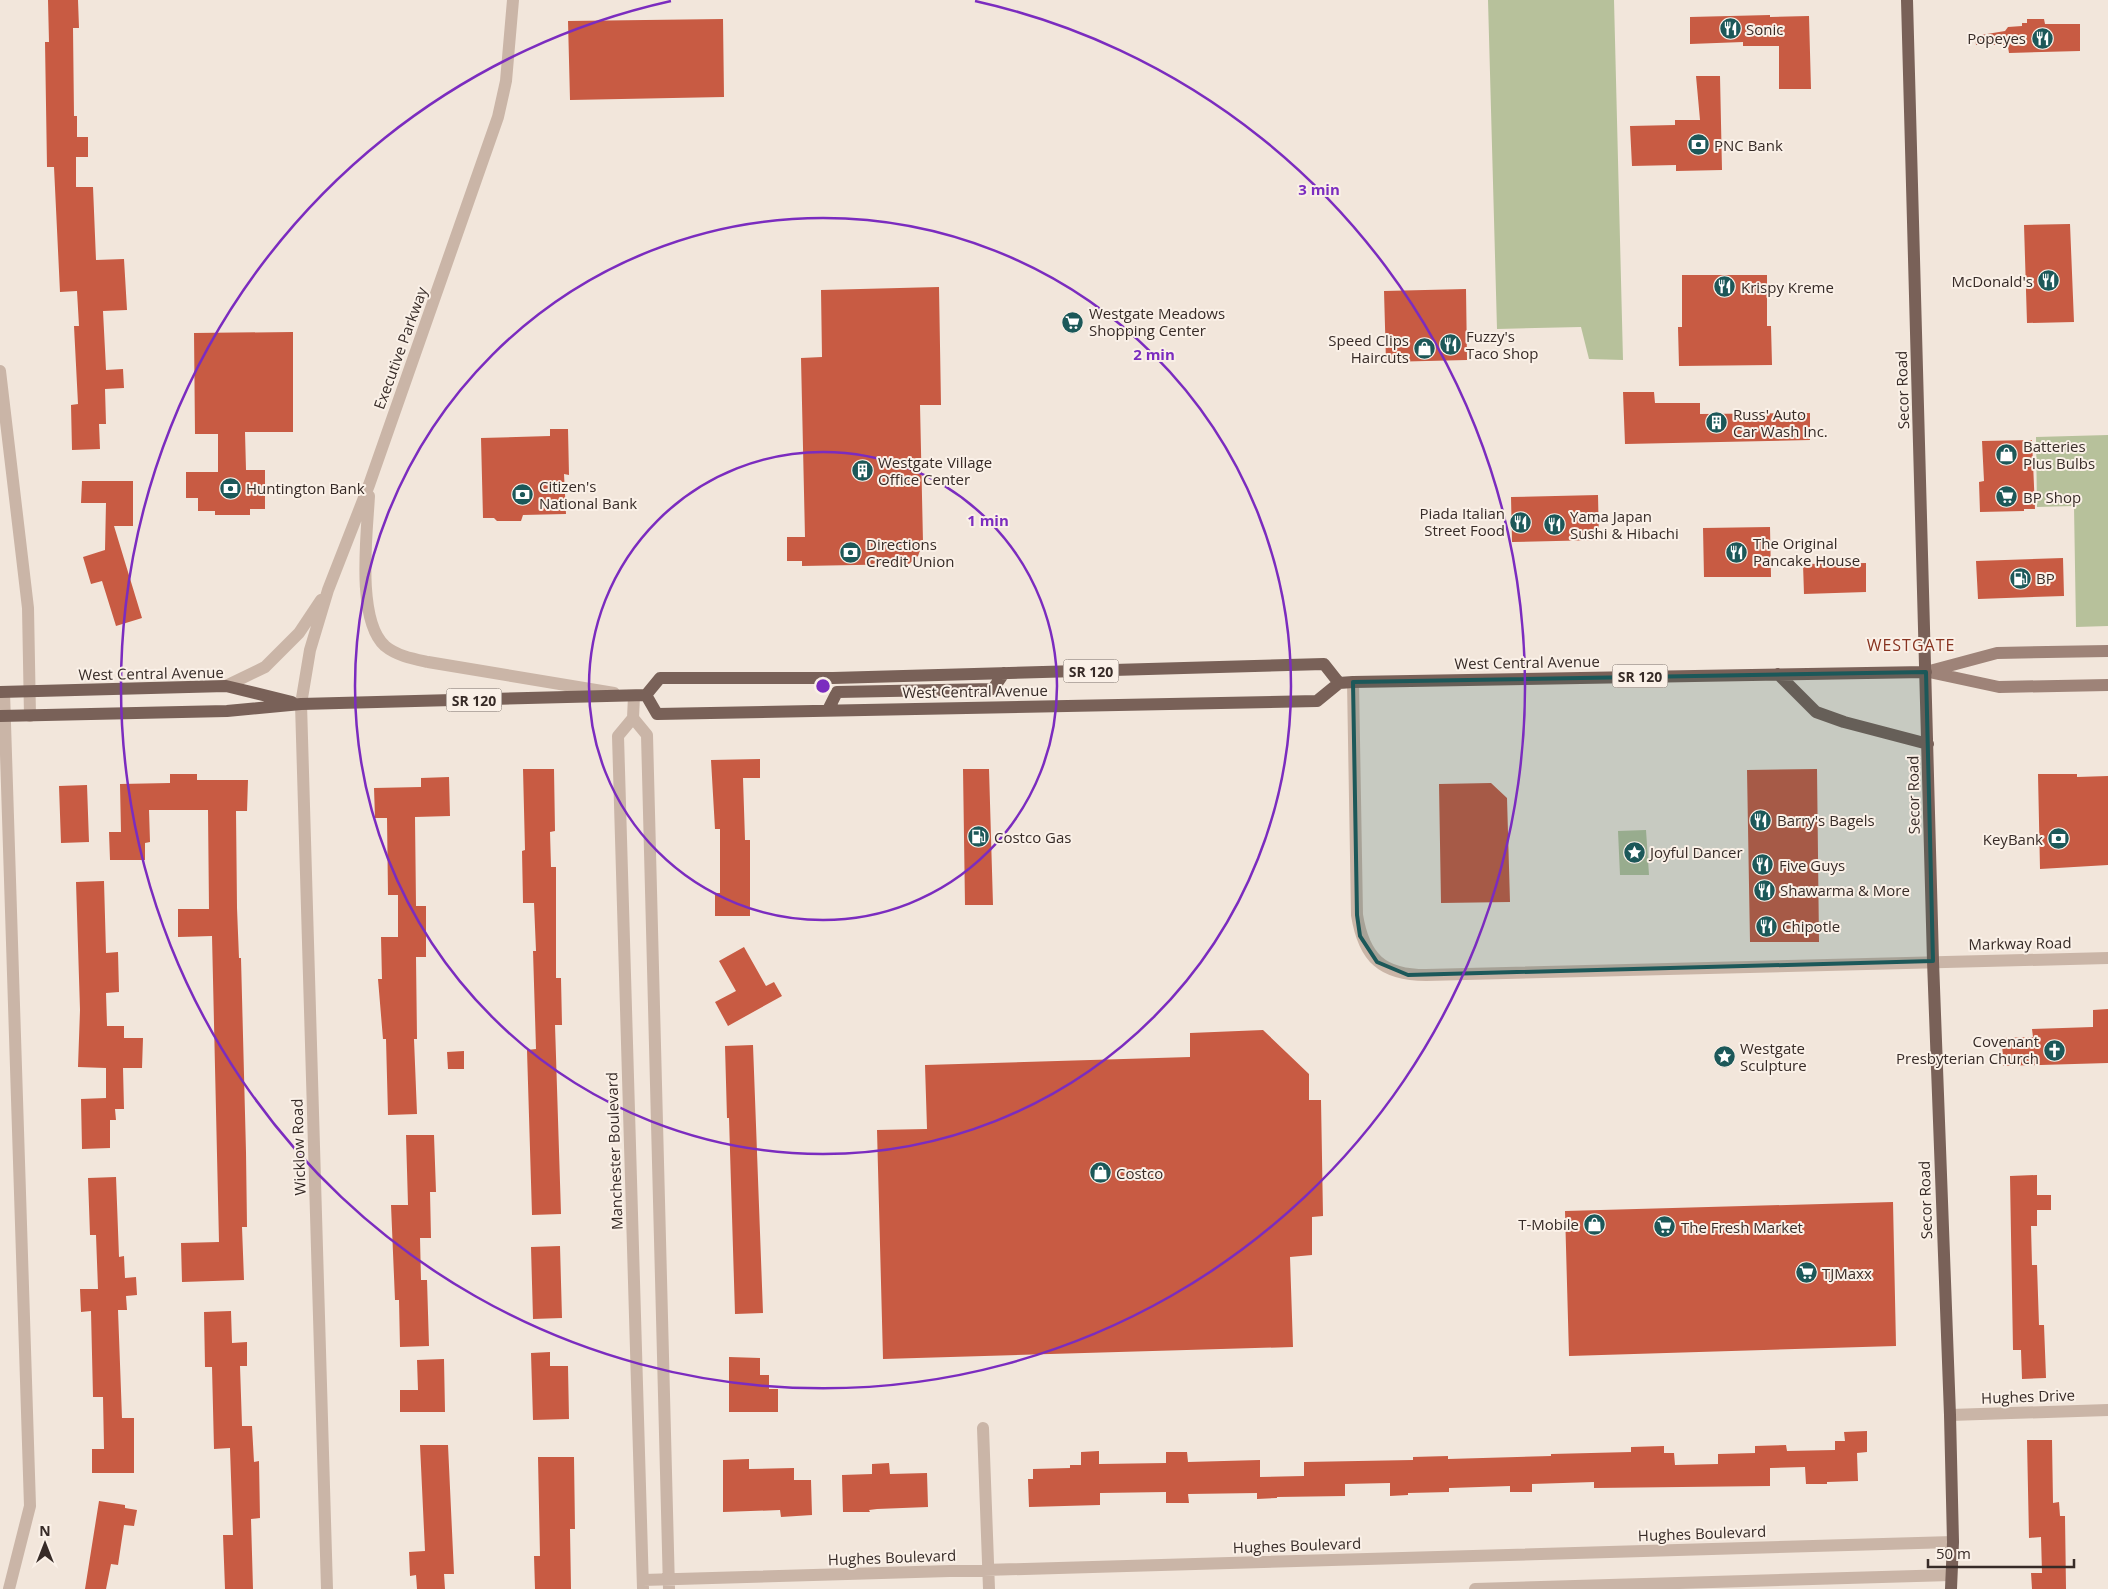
<svg xmlns="http://www.w3.org/2000/svg" width="2108" height="1589" font-family="'Open Sans',sans-serif">
<rect width="100%" height="100%" fill="#f2e6db"/>
<!-- green -->
<path fill="#b7c19b" d="M1488,0H1614L1623,360L1589,359L1581,327L1497,329Z
M2108,435V626L2076,627L2074,506L2037,507L2036,437Z
M1646,830L1649,875H1620L1618,831Z"/>
<!-- building -->
<path fill="#c85b43" d="M48,0H78L79,28H73L74,116H77V137H88V157H76V187H93L96,260L124,259L127,310L103,311L106,370L123,369L124,388L105,389L106,424H99L100,449L72,450L71,405L78,404L74,326H79L77,291L60,292L54,167H47L45,42H49Z
M1770,15V17L1809,16L1811,89H1779V46H1743V42L1690,44V17Z
M723,19L724,97L570,100L568,21Z
M2027,19H2044L2045,24H2080V51L2009,53L2008,47H2006V45H1976L1975,36L2005,31L2008,27L2022,26V23H2027Z
M1696,76H1720L1722,170L1676,171V165L1632,166L1630,126L1675,125V120H1700Z
M2070,224L2074,322L2027,323L2024,225Z
M1682,275H1767V326H1771L1772,365L1679,366L1678,327H1682Z
M939,287L941,405H920L923,542L918,556L909,564L802,566V561H787V537H805L801,358L822,357L821,290Z
M1466,289L1467,360L1386,362L1384,291Z
M293,332V432H245L246,470H265V509H250V515H215V511H198V498H186V472H218V434H195L194,333Z
M1623,392H1654L1655,403H1700V414L1810,413V440L1625,444Z
M550,429H568L569,475L564,474L566,514L523,515L521,521H497L494,518H483L481,438L550,436Z
M2032,440L2035,509H2024V511L1980,512L1979,482L1984,481L1982,441Z
M82,481H133V526H114L142,618L116,626L102,581L91,584L83,557L105,550L106,503H81Z
M1598,495L1599,540L1512,542L1511,497Z
M1770,527L1771,577H1704L1703,528Z
M2063,558L2064,596L1978,599L1976,561Z
M1866,563V592L1804,594L1803,564Z
M760,759V778H743L745,840H750V916H715V893H720V829H715L711,760Z
M523,769H554L555,831L550,832L551,867H556V978H561L562,1025H555L561,1214L532,1215L527,1050L536,1049L533,951H536L534,903H523L522,851L525,850Z
M963,769H989L993,905H965Z
M1817,769L1819,942H1750L1747,770Z
M170,774H197V780H248L247,811H236L237,908L239,958H241L246,1152L247,1227H242L244,1280L182,1282L181,1243L219,1242L212,936L178,937V909H209L208,810H149L150,842L145,843V860H110L109,832H121L120,784L170,783Z
M2038,774H2077V777L2108,776V865L2040,869Z
M449,777L450,816L415,817L416,906H426V957H416L417,1039H414L417,1114L388,1115L386,1039H383L378,979H382L381,937H398V895H388L387,818H375L374,788L421,787V778Z
M1491,783L1507,798L1510,902L1441,903L1439,784Z
M87,785L89,842L61,843L59,786Z
M104,881L106,953L118,952L119,992L106,993L107,1026H124V1038H143L142,1068H123L124,1109H115L116,1120H110V1148L82,1149L81,1099L106,1098V1068L78,1067L80,1010L76,882Z
M744,947L766,986L774,982L782,996L728,1026L715,1002L736,991L719,961Z
M2108,1009V1063L2003,1066L2002,1038L2033,1037L2032,1029L2093,1027V1010Z
M1263,1030L1309,1074V1100H1321L1323,1216L1312,1217V1255L1290,1257L1293,1347L883,1359L877,1130L927,1129L925,1065L1190,1057V1033Z
M753,1045L763,1313L735,1314L729,1118H727L725,1046Z
M464,1051V1069H448L447,1052Z
M406,1135H434L436,1192H430L431,1238H420L421,1280H427L429,1346L400,1347L399,1300H395L391,1205H408Z
M2037,1175V1195H2051V1210H2037V1226H2031L2032,1265H2037L2039,1325H2044L2046,1378L2022,1379L2021,1350H2013L2010,1176Z
M116,1177L119,1257L124,1256L125,1278L136,1277L137,1295L126,1296L127,1310H118L122,1418H134V1473H92V1449H104L103,1397H93L91,1311L81,1312L80,1289H98L96,1235H90L88,1178Z
M1893,1202L1896,1346L1569,1356L1565,1211Z
M560,1246L562,1318L533,1319L531,1247Z
M231,1311L232,1343L247,1342V1366H240L242,1426H252L254,1462L259,1461L260,1518L251,1519L253,1589H225L223,1535H233L230,1448L214,1449L212,1367H205L204,1312Z
M550,1352V1366H568L569,1419L533,1420L531,1353Z
M729,1357L760,1358V1375H769V1389H778V1412H729Z
M444,1359L445,1412H400V1390H418L417,1360Z
M1867,1431V1452L1857,1453L1858,1481L1827,1482V1484H1806L1805,1467L1770,1468V1486L1594,1488V1482L1532,1484V1492H1510V1486L1449,1488V1492L1408,1493V1495L1390,1496V1483L1345,1484V1496L1277,1497V1498L1257,1499V1493L1188,1494L1189,1503H1166V1492L1100,1493V1505L1029,1507L1028,1479H1033V1469L1070,1468V1465H1081V1452L1099,1451V1464L1166,1463V1452H1187L1188,1462L1260,1460V1477L1304,1476V1462L1413,1460V1457L1448,1456V1459L1551,1456V1454L1631,1452V1447L1664,1446V1453H1674L1675,1465L1718,1464V1454L1755,1453V1446L1786,1445L1787,1451L1835,1450V1441H1845L1844,1432Z
M2027,1440H2052L2053,1503L2059,1502L2060,1516H2065L2066,1589H2032L2031,1573H2042L2041,1537L2029,1538Z
M420,1445H448L454,1574H444L445,1589H417L416,1575L410,1576L409,1552L425,1551Z
M538,1457H574L575,1529H570L571,1589H535L534,1556H540Z
M749,1459V1469L794,1468V1480H811L812,1515L781,1517L780,1510L723,1512V1460Z
M889,1463L890,1474L927,1473L928,1507L877,1509L869,1510L870,1512H843L842,1475L872,1474V1464Z
M99,1501L125,1505V1508L137,1510L134,1526L124,1525L118,1565L111,1564L106,1589H85Z"/>
<g fill="none" stroke-linecap="round" stroke-linejoin="round">
<!-- minor -->
<path stroke="#cab5a7" stroke-width="12" d="M0,371L28,608L30,716
M1353,682L1357,915C1364,958 1382,975 1426,975L2108,958
M4,692L30,1506L9,1589
M634,696L633,718L618,736L643,1589
M301,704L327,1589
M633,718L647,735L669,1589
M1950,1415L2108,1410
M983,1428L989,1589
M643,1580L1953,1542
M1475,1589L1951,1575"/>
<!-- tertiary -->
<path stroke="#cab5a7" stroke-width="12" d="M369,496C367,533 356,620 385,646C397,656 414,659 428,662L614,693
M226,686L265,667L299,633L321,600
M301,704L310,650L328,590L369,485L498,117L506,81L513,0"/>
<!-- secondary -->
<path stroke="#9e8378" stroke-width="12" d="M1926,672L1997,653L2108,651
M1929,672L1999,687L2108,685"/>
<!-- primary -->
<path stroke="#796158" stroke-width="12" d="M1907,0L1933,961L1950,1415L1953,1542L1951,1589
M1778,674L1816,712L1844,722L1928,744
M0,692L226,686L292,702
M646,695L657,714L1317,701L1339,683L1353,682L1926,672
M828,710L837,692L993,689L1004,673
M0,716L227,711L301,704L646,695L660,678H833L1324,664L1339,683"/>
</g>
<!-- marked area -->
<path fill="#1c5859" fill-opacity="0.2" stroke="#1c5859" stroke-width="4" stroke-linejoin="round" d="M1926,672L1933,961L1408,975L1377,962L1360,936L1357,915L1353,682Z"/>
<!-- distance rings -->
<g fill="none" stroke="#7b2cbf" stroke-width="2.5">
<circle cx="823" cy="686" r="234"/>
<circle cx="823" cy="686" r="468"/>
<path d="M975 1A702 702 0 1 1 671 1"/>
</g>
<!-- icons -->
<defs>
<symbol id="restaurant-disc" viewBox="-11 -11 22 22"><circle r="9.5" fill="#1c5859" stroke="#faf0e7"/><path d="M-5-6h1v4h1v-4h1v4h1v-4h1v5L-1.5 .5V6h-2V.5L-5-1ZM5-6V6H3V1.5H1.5Q1.5-4 5-6Z" fill="#fff"/></symbol>
<symbol id="bank-disc" viewBox="-11 -11 22 22"><circle r="9.5" fill="#1c5859" stroke="#faf0e7"/><path d="M-6-4H6V4H-6ZM0-2.3a2.3 2.3 0 1 0 0 4.6a2.3 2.3 0 1 0 0-4.6Z" fill="#fff"/></symbol>
<symbol id="supermarket-disc" viewBox="-11 -11 22 22"><circle r="9.5" fill="#1c5859" stroke="#faf0e7"/><path d="M-6-5.5h2.5l.6 2H6L4.5 2H-2.5L-4.4-4H-6ZM-1.5 3.2a1.3 1.3 0 1 0 .1 0ZM3 3.2a1.3 1.3 0 1 0 .1 0Z" fill="#fff"/></symbol>
<symbol id="shop-disc" viewBox="-11 -11 22 22"><circle r="9.5" fill="#1c5859" stroke="#faf0e7"/><path d="M-5-2.5h2.3a2.7 3.5 0 0 1 5.4 0H5L5.5 6h-11ZM-1.5-2.5h3a1.5 2.3 0 0 0-3 0Z" fill="#fff"/></symbol>
<symbol id="building-disc" viewBox="-11 -11 22 22"><circle r="9.5" fill="#1c5859" stroke="#faf0e7"/><path d="M-4-6H4V6H1V3H-1V6H-4ZM-2.5-4.3h1.7v1.8h-1.7ZM.8-4.3h1.7v1.8H.8ZM-2.5-1h1.7V.8h-1.7ZM.8-1h1.7V.8H.8Z" fill="#fff"/></symbol>
<symbol id="fuel-disc" viewBox="-11 -11 22 22"><circle r="9.5" fill="#1c5859" stroke="#faf0e7"/><path d="M-5.5-6h7V0h2V4h1.3V-2.5L3-4.5l.8-.8L6-3V5H2.5V1h-1V6h-7ZM-4.2-4.7v3.2H.2V-4.7Z" fill="#fff"/></symbol>
<symbol id="sight-disc" viewBox="-11 -11 22 22"><circle r="9.5" fill="#1c5859" stroke="#faf0e7"/><path d="M0-6L1.8-2.2L6-1.7L2.9 1.2L3.7 5.4L0 3.3L-3.7 5.4L-2.9 1.2L-6-1.7L-1.8-2.2Z" fill="#fff"/></symbol>
<symbol id="church-disc" viewBox="-11 -11 22 22"><circle r="9.5" fill="#1c5859" stroke="#faf0e7"/><path d="M-1.2-6h2.4v3.5h3.3v2.4h-3.3V6h-2.4V-.1h-3.3v-2.4h3.3Z" fill="#fff"/></symbol>
</defs>
<g fill-rule="evenodd">
<use href="#restaurant-disc" x="1718" y="16" width="25" height="25"/>
<use href="#restaurant-disc" x="2030" y="26" width="25" height="25"/>
<use href="#bank-disc" x="1686" y="132" width="25" height="25"/>
<use href="#restaurant-disc" x="2036" y="268" width="25" height="25"/>
<use href="#restaurant-disc" x="1712" y="274" width="25" height="25"/>
<use href="#supermarket-disc" x="1060" y="310" width="25" height="25"/>
<use href="#restaurant-disc" x="1438" y="332" width="25" height="25"/>
<use href="#shop-disc" x="1412" y="336" width="25" height="25"/>
<use href="#building-disc" x="1704" y="410" width="25" height="25"/>
<use href="#shop-disc" x="1994" y="442" width="25" height="25"/>
<use href="#building-disc" x="850" y="458" width="25" height="25"/>
<use href="#bank-disc" x="218" y="476" width="25" height="25"/>
<use href="#bank-disc" x="510" y="482" width="25" height="25"/>
<use href="#supermarket-disc" x="1994" y="484" width="25" height="25"/>
<use href="#restaurant-disc" x="1508" y="510" width="25" height="25"/>
<use href="#restaurant-disc" x="1542" y="512" width="25" height="25"/>
<use href="#restaurant-disc" x="1724" y="540" width="25" height="25"/>
<use href="#bank-disc" x="838" y="540" width="25" height="25"/>
<use href="#fuel-disc" x="2008" y="566" width="25" height="25"/>
<use href="#restaurant-disc" x="1748" y="808" width="25" height="25"/>
<use href="#fuel-disc" x="966" y="824" width="25" height="25"/>
<use href="#bank-disc" x="2046" y="826" width="25" height="25"/>
<use href="#sight-disc" x="1622" y="840" width="25" height="25"/>
<use href="#restaurant-disc" x="1750" y="852" width="25" height="25"/>
<use href="#restaurant-disc" x="1752" y="878" width="25" height="25"/>
<use href="#restaurant-disc" x="1754" y="914" width="25" height="25"/>
<use href="#church-disc" x="2042" y="1038" width="25" height="25"/>
<use href="#sight-disc" x="1712" y="1044" width="25" height="25"/>
<use href="#shop-disc" x="1088" y="1160" width="25" height="25"/>
<use href="#shop-disc" x="1582" y="1212" width="25" height="25"/>
<use href="#supermarket-disc" x="1652" y="1214" width="25" height="25"/>
<use href="#supermarket-disc" x="1794" y="1260" width="25" height="25"/>
</g>
<g text-anchor="middle" dominant-baseline="central" stroke-width="4" stroke-linejoin="round" paint-order="stroke">
<!-- shield labels -->
<g fill="#faf0e7" stroke="#726661" stroke-width="1">
<rect x="1063.5" y="659.5" width="55" height="23" rx="4"/>
<rect x="1612.5" y="664.5" width="55" height="23" rx="4"/>
<rect x="446.5" y="688.5" width="55" height="23" rx="4"/>
</g>
<g font-size="14" font-weight="bold" fill="#372b27">
<text x="1091" y="671">SR 120</text>
<text x="1640" y="676">SR 120</text>
<text x="474" y="700">SR 120</text>
</g>
<!-- poi labels -->
<g font-size="15" fill="#372b27" stroke="#faf0e7" text-anchor="start">
<text x="1746" y="29">Sonic</text>
<text x="2026" y="38" text-anchor="end">Popeyes</text>
<text x="1714" y="145">PNC Bank</text>
<text x="2033" y="281" text-anchor="end">McDonald's</text>
<text x="1741" y="287">Krispy Kreme</text>
<text x="1089" y="313">Westgate Meadows<tspan x="1089" dy="17">Shopping Center</tspan></text>
<text x="1466" y="336">Fuzzy's<tspan x="1466" dy="17">Taco Shop</tspan></text>
<text x="1409" y="340" text-anchor="end">Speed Clips<tspan x="1409" dy="17">Haircuts</tspan></text>
<text x="1733" y="414">Russ' Auto<tspan x="1733" dy="17">Car Wash Inc.</tspan></text>
<text x="2023" y="446">Batteries<tspan x="2023" dy="17">Plus Bulbs</tspan></text>
<text x="878" y="462">Westgate Village<tspan x="878" dy="17">Office Center</tspan></text>
<text x="539" y="486">Citizen's<tspan x="539" dy="17">National Bank</tspan></text>
<text x="246" y="488">Huntington Bank</text>
<text x="2023" y="497">BP Shop</text>
<text x="1505" y="513" text-anchor="end">Piada Italian<tspan x="1505" dy="17">Street Food</tspan></text>
<text x="1570" y="516">Yama Japan<tspan x="1570" dy="17">Sushi &amp; Hibachi</tspan></text>
<text x="1753" y="543">The Original<tspan x="1753" dy="17">Pancake House</tspan></text>
<text x="866" y="544">Directions<tspan x="866" dy="17">Credit Union</tspan></text>
<text x="2036" y="578">BP</text>
<text x="1777" y="820">Barry's Bagels</text>
<text x="994" y="837">Costco Gas</text>
<text x="2043" y="839" text-anchor="end">KeyBank</text>
<text x="1650" y="852">Joyful Dancer</text>
<text x="1779" y="865">Five Guys</text>
<text x="1780" y="890">Shawarma &amp; More</text>
<text x="1782" y="926">Chipotle</text>
<text x="2039" y="1041" text-anchor="end">Covenant<tspan x="2039" dy="17">Presbyterian Church</tspan></text>
<text x="1740" y="1048">Westgate<tspan x="1740" dy="17">Sculpture</tspan></text>
<text x="1116" y="1173">Costco</text>
<text x="1579" y="1224" text-anchor="end">T-Mobile</text>
<text x="1681" y="1227">The Fresh Market</text>
<text x="1822" y="1273">TJMaxx</text>
</g>
<!-- street labels -->
<g font-size="15" fill="#372b27" stroke="#faf0e7">
<text transform="translate(400 348) rotate(-70)">Executive Parkway</text>
<text transform="translate(1902 390) rotate(-92)">Secor Road</text>
<text transform="translate(1527 662) rotate(-1)">West Central Avenue</text>
<text transform="translate(151 673) rotate(-1)">West Central Avenue</text>
<text transform="translate(975 691) rotate(-1)">West Central Avenue</text>
<text transform="translate(1913 795) rotate(-91)">Secor Road</text>
<text transform="translate(2020 943) rotate(-1)">Markway Road</text>
<text transform="translate(298 1147) rotate(-92)">Wicklow Road</text>
<text transform="translate(614 1151) rotate(-92)">Manchester Boulevard</text>
<text transform="translate(1925 1200) rotate(-92)">Secor Road</text>
<text transform="translate(2028 1396) rotate(-2)">Hughes Drive</text>
<text transform="translate(1702 1533) rotate(-2)">Hughes Boulevard</text>
<text transform="translate(1297 1545) rotate(-2)">Hughes Boulevard</text>
<text transform="translate(892 1557) rotate(-2)">Hughes Boulevard</text>
</g>
<!-- neighbourhood labels -->
<g font-size="16" letter-spacing="1" fill="#87321f" stroke="#faf0e7">
<text x="1911" y="645">WESTGATE</text>
</g>
</g>
<circle cx="823" cy="686" r="8" fill="#7b2cbf" stroke="#faf0e7" stroke-width="2.5"/>
<g font-size="15" text-anchor="middle" font-weight="bold" fill="#7b2cbf" stroke="#faf0e7" stroke-width="4" stroke-linejoin="round" paint-order="stroke">
<text x="1319" y="195">3 min</text>
<text x="1154" y="360">2 min</text>
<text x="988" y="526">1 min</text>
</g>
<!-- north arrow -->
<g transform="translate(45 1544)" stroke="#faf0e7" stroke-width="4" paint-order="stroke">
<path d="M0-4L9 19L0 12L-9 19Z" fill="#372b27"/>
<text y="-8" font-size="14" font-weight="bold" text-anchor="middle" fill="#372b27">N</text>
</g>
<!-- scale -->
<path d="M1928 1559v8h146v-8" fill="none" stroke="#372b27" stroke-width="2.5"/>
<text x="1936" y="1559" font-size="15" fill="#372b27" stroke="#faf0e7" stroke-width="4" paint-order="stroke">50 m</text>
</svg>
